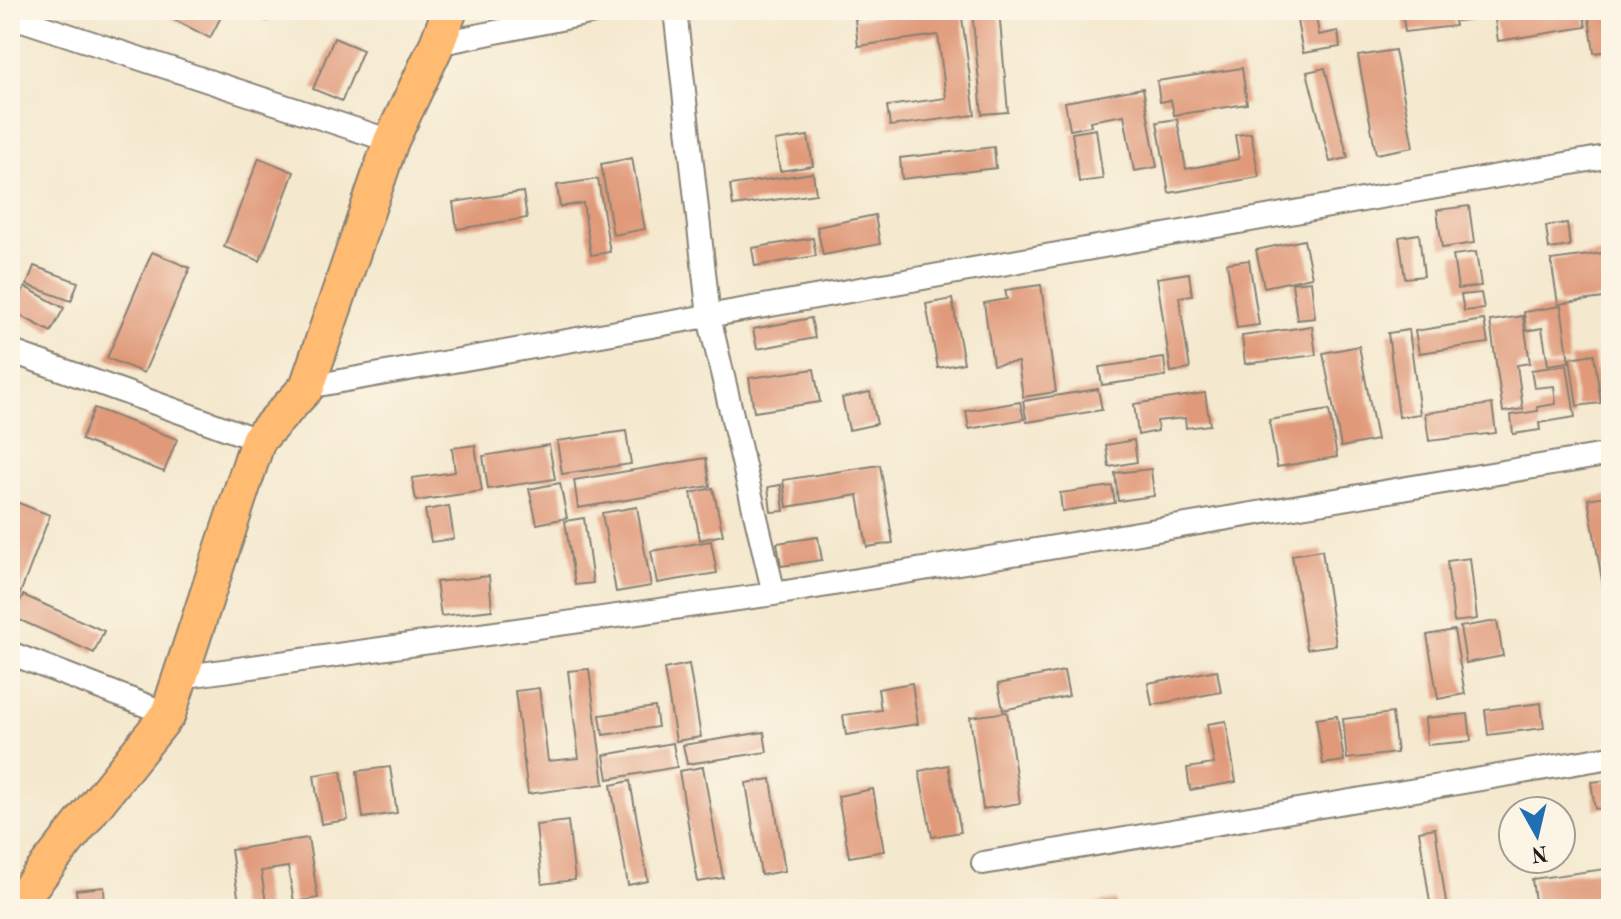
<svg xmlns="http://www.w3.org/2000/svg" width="1621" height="919" font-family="'Old Standard TT',serif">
<rect width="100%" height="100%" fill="#fcf5e5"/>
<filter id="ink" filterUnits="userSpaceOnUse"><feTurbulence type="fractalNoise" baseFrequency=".0125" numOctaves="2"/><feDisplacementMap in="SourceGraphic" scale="16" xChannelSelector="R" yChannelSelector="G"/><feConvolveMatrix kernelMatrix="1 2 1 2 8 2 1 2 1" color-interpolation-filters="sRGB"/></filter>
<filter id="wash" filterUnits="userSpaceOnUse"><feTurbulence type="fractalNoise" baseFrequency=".006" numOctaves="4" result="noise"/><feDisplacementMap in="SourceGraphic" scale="32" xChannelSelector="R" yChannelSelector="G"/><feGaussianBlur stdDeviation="1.8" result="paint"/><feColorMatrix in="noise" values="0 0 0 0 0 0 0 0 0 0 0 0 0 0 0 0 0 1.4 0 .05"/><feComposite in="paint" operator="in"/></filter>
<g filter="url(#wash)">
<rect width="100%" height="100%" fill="#f4e8ce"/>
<g id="blocks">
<!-- building -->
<path fill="#e09979" d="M170,10H212L221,17L210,38L167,16Z
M253,10H272L267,21L251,14Z
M927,10H961L975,115L890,126L887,106L946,98L938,35L858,46L855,19Z
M972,10H999L1008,112L982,114Z
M1295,10H1315L1319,35L1338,31L1340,47L1303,53Z
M1402,10H1452L1455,26L1405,32Z
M1456,10H1490L1491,17L1457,21Z
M1559,10H1583L1586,27L1498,41L1495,20Z
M1588,10H1611V51L1594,53Z
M334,38L363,50L342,101L313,89Z
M1395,50L1413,147L1376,154L1358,56Z
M1242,68L1247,104L1174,115L1171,100L1160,102L1157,81Z
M1325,68L1348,158L1330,162L1307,72Z
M1143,88L1157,167L1134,171L1124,115L1090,121L1091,126L1070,130L1065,102Z
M1177,119L1186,169L1239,159L1235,135L1251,133L1259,177L1169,193L1157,122Z
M1096,129L1103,179L1079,182L1072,133Z
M808,136L813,166L780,171L775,141Z
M994,147L996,168L902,179L900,158Z
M259,158L294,172L260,261L224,247Z
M632,158L645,229L613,235L601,164Z
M813,173L816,194L733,206L730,185Z
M598,179L610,252L591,255L583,203L560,207L557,185Z
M523,192L527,218L457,229L453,202Z
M1469,206L1474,243L1442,248L1437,210Z
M875,215L880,244L823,255L817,227Z
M1567,223L1570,246L1549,249L1546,226Z
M1419,234L1424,276L1405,278L1399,237Z
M813,238L816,256L755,266L752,248Z
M1304,240L1312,277L1264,287L1256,250Z
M152,252L190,268L144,373L107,358Z
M1476,252L1481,286L1458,289L1453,255Z
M1611,252V297L1558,304L1551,260Z
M1249,260L1259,325L1237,328L1227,263Z
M34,266L78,282L71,301L27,285Z
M1189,273L1192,295L1179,297L1190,369L1171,372L1157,278Z
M1311,281L1315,318L1297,320L1292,283Z
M1041,285L1056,392L1023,397L1018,362L993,365L984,303L1007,299L1005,290Z
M25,287L64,308L51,332L12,311Z
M1481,293L1484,309L1464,311L1461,295Z
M952,299L964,363L938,368L926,304Z
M1561,306L1569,362L1548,365L1542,328L1526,331L1524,312Z
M1523,316L1530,363L1517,365L1523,409L1503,412L1490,321Z
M811,318L815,338L757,349L753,329Z
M1484,320L1488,343L1419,353L1415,331Z
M1312,326L1316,355L1245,364L1242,336Z
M1409,330L1420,414L1399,417L1388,333Z
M1359,346L1377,440L1341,447L1323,353Z
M1594,354L1601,403L1577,406L1570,358Z
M1164,358L1166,376L1102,385L1099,367Z
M1567,365L1575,417L1539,423L1540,430L1513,434L1511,415L1538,411L1537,407L1556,404L1554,386L1534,388L1531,370Z
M814,369L820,402L754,412L749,378Z
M1098,389L1102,410L1027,422L1023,401Z
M870,392L877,424L849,430L842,398Z
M1205,393L1210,425L1186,428L1185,418L1157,421L1158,431L1138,435L1134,404Z
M1020,402L1024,419L969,429L966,411Z
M1492,404L1496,433L1429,441L1425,413Z
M94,408L177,439L164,472L81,440Z
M1329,410L1337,457L1277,467L1269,420Z
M626,431L631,464L562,474L557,441Z
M1134,440L1137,462L1109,467L1106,445Z
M475,445L482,491L416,501L412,478L455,472L452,448Z
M549,445L555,479L488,489L483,456Z
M706,458L710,486L578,508L574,480Z
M880,465L893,543L867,547L858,495L787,507L783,480Z
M1151,469L1154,496L1118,501L1115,473Z
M560,483L567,518L537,524L529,489Z
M781,485L784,511L771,512L768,487Z
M1112,486L1115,503L1062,511L1060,493Z
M713,488L723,535L700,540L691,493Z
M1611,495V597L1605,598L1588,499Z
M16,502L50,515L18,599L10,596V517Z
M449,506L454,539L431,542L425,510Z
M637,507L651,586L616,592L602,513Z
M584,518L593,583L575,585L565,521Z
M818,537L822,560L781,566L777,543Z
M711,541L717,573L657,583L651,551Z
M1322,550L1336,645L1307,649L1292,555Z
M1470,558L1477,619L1454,622L1447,561Z
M489,576L492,610L441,616L436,582Z
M23,595L104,631L94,653L13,617Z
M1497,621L1503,656L1466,663L1460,627Z
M1454,630L1465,694L1438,699L1427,635Z
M689,664L701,737L676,741L664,669Z
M589,669L604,784L528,794L515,691L539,688L548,761L579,758L568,671Z
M1217,670L1221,692L1152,705L1148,683Z
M1064,671L1069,696L1003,710L998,684Z
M912,683L918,724L846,735L843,715L881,710L878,689Z
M1541,703L1544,728L1488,735L1485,710Z
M655,707L658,727L603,735L600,715Z
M1007,712L1020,803L983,809L970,717Z
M1392,713L1397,753L1347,759L1343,719Z
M1468,714L1471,741L1427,745L1425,718Z
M1337,716L1344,761L1323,764L1316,719Z
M1226,721L1236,782L1190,790L1187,768L1214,764L1207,724Z
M764,732L767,752L687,764L683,745Z
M673,743L677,767L608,779L604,755Z
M948,765L961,832L932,837L919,771Z
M390,767L397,813L363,818L357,771Z
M703,767L723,878L698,882L679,771Z
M341,771L348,820L321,824L314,775Z
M771,779L785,871L761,875L746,783Z
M1610,780L1611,807L1595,809L1591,782Z
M630,781L648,881L628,885L611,785Z
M873,789L884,851L849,857L838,796Z
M568,821L575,880L542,884L536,825Z
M1611,825V867H1609L1604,826Z
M1435,828L1447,909H1431L1419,831Z
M308,838L318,898L294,902L288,867L261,871L267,909H240L231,850Z
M1605,869L1611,907L1536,909L1532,879Z
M104,887L105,909H78L76,890Z
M1116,900L1117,909H1078V906Z"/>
</g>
</g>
<g filter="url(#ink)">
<use href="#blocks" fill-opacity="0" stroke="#888275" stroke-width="2"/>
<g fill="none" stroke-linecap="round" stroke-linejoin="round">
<defs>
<path id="street" d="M675,10L709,317L774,594
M10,16L391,141
M437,44L604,10
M10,351L258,440
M307,387L1611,156
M10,653L168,714
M180,677L774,594L1611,454
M983,863L1611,757"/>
<path id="primary" d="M13,909L168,714L258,440L307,387L391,141L437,44L450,10"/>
</defs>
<!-- street casing -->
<use href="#street" stroke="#888275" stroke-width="26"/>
<!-- primary casing -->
<use href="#primary" stroke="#888275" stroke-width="38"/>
<!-- street -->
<use href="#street" stroke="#fff" stroke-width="22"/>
<!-- primary -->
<use href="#primary" stroke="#ffbb71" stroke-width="34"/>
</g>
</g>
<!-- margin -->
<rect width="1621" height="919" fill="none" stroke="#fcf5e5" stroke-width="40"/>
<!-- north arrow -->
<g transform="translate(1537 835) rotate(172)"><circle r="38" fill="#fcf5e5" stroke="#a29e95" stroke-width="2"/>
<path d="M0-6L14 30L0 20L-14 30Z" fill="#1f6fb2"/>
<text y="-12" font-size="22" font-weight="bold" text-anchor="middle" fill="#1c1c1c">N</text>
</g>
</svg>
